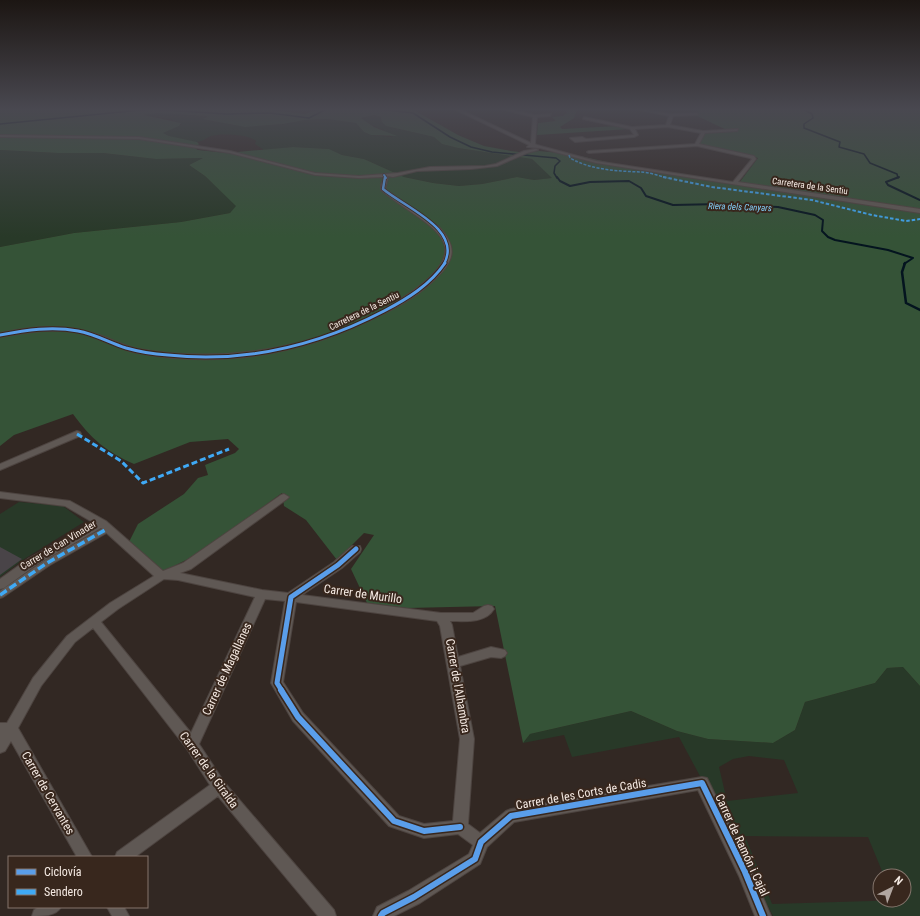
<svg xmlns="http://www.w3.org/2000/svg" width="920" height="916" font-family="'Roboto Condensed',sans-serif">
<rect width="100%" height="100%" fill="#322823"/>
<!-- green -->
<path fill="#283928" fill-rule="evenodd" d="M157,113L206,116L209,117L204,118L206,120L245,127L283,124L305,120L327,119L356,123L364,132L371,135L393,137C384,129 371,126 361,118L374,115L382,117L386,126L434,137L442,144L458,148L532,159L553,178L534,180L517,177L482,184L459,186L433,183L404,177L364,159L342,155L328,149L293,147L264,150L255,144L256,141C250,134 220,133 211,136C206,138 202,142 196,142C189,141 168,137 163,133L182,124L169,119L143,115Z
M0,150L58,153H103L156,159L204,158L189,165L205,176L237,206L230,213L181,222L74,233L0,247Z
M19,502L63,506L84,522L21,561L0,577V514Z
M903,667L920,686V916H773L730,832L679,737L572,757L564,735L523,743L530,734L631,711L677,731L708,739L773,743L795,730L805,702L875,683L887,668ZM749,756L784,760L798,793L727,801L719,767L733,759ZM745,836L868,837L884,876H904V900L772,904Z"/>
<!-- forest -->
<path fill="#355337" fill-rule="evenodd" d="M0,109H263L305,114L319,109H412L458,135L484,146L511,151L527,153L539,151L571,154L616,164L739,183L758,158L699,144L704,133L729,131L695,115L699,114L698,109H920V686L903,667L887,668L875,683L805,702L795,730L773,743L708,739L677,731L631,711L530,734L523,743L495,606L407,608L367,603L351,569L374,535L364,533L337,560L306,520L284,506L282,493L200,553L164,571L127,546L138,524L184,494L198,478L208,475L205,465L235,453L239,449L228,439L190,442L134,464C107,452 91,439 73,414L14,435L0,446V247L74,233L181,222L230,213L236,206L205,176L189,165L203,158L156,159L103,153H58L0,150ZM157,113L206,116L208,117L202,119L245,127L283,124L305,120L327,119L356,123L364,132L371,135L397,136L374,127L361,118L374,115L381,117L382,122L386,126L434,137L442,144L458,148L532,159L552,178L534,180L517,177L482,184L459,186L433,183L404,177L364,159L342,155L329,149L293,147L226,153L198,150L195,148L199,144L197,142L169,136L163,133L179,126L181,123L144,115Z
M565,109H577L574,118L560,127L562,129L618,126L629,129L537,135L538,123L556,121L552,117L563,116L567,113Z"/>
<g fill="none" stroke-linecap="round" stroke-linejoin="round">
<!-- stream-far2 -->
<path stroke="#04141f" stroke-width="1.5" d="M379,109L413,113L450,137L471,147L492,152L556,158L560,161L555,166L554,173L557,178
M803,109L812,114L813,118L804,124V128L840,142L839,147L864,154L870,163L897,174L898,178
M0,124L151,109L226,114L270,113L309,118L327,109"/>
<!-- stream-far1 -->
<path stroke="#04141f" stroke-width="2" d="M557,177L560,181L570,186L590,182L629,181L641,188L646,196L673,205L720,204L778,207L815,215L823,220L822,231L828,237L835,240L888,250L913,258L904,264
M899,177L886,182L888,185L920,200"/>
<!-- stream -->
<path stroke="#04141f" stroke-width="2.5" d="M905,263L902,272L906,303L920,310"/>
</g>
<!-- building -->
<path fill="#494448" d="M0,547L22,559L0,575Z"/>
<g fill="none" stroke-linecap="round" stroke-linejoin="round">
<defs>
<path id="pedestrian" d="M107,526L110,527L111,529L110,531L50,565L3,597L0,598V591L44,561Z"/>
<path id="minor" d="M454,109H459L531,143L533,117L501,109H508L535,115L551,114L550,116L537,117L535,144L537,145L596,161L733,182L752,159L750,158L697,146L589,153L587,152L589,151L695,144L701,133L668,127L635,129L638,135L634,137L575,142L570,138L582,137L586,139L634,135L630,129L583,119L584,117L632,127L666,125L669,116L636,109L671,114L697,113L698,115L673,116L670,125L703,131L738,129L737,131L705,133L699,144L754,156L756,159L738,182L920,209V213L596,163L540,148L527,147L529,145Z
M0,135L139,137L230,151L315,173L359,176L398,173L430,167L485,166L496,164L524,151L536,149L538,150L527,153L497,166L471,169L417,171L393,177L387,176L388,178L385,189L439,227C460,249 453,263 432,282C414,299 392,310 370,320C298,355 218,368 138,353C120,350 104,340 87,335C58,327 28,332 0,337V333C31,327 62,323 93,333C108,337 122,346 138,349C232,365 332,346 410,293C486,241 422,225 381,190V185L384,178L383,177L359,178L315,175L230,153L139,139L0,137Z
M77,431L80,432L81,434L80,436L0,470V464Z
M0,492L70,501L106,521L163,571L183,563L281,495L284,494L289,497L287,499L191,569L180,573L262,590L288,593L334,562L352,546H360L361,549L360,552L342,568L302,595L441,613H473L484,606L488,605L492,606L494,609C485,624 464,621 450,621L452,625L458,657L491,647L505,650L507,653L505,656L501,658L491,657L460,666L474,739L468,824L480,833L506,811L511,809L702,777L707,778L750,867L771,916H755L739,876L698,790L514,822L487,847L480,864L420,903L394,916H373L377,907L408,891L469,854L473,845L458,834L424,838L389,826L293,721L271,683L285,601L265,599L199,744L224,782L334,910L336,916H318L218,796L135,857H115L117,852L210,785L187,749L93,628L75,642L41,686L18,728L92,857H77L11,741L5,751L0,753V723H7L33,678L67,636L110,603L154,576L101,528L36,565L4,588L0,589V579L28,559L94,523L65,506L0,498ZM164,579L178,580L255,597L191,733L101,622L118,609ZM296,602L437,621L440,626L460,739L453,821L424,824L399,816L303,713L283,682Z
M39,907H61C56,916 44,916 32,916L34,910Z
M107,907H124L129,916H112Z"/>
</defs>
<!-- pedestrian casing -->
<use href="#pedestrian" stroke="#4d4440" stroke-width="2"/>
<!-- minor casing -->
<use href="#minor" stroke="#4d4440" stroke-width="2"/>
<!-- pedestrian -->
<use href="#pedestrian" fill="#5f5854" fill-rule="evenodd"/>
<!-- minor -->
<use href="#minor" fill="#5f5854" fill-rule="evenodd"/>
<!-- quiet-far3 -->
<path stroke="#3fa9f5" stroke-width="1.5" stroke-dasharray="3 1.5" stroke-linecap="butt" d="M569,155L570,158C591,170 617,171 640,172C649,172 659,176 668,178"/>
<!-- quiet-far2 -->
<path stroke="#3fa9f5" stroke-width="2" stroke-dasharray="3.5 2" stroke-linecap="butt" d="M663,177L712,187L812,200L872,215L906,221L920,219"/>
<!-- quiet-far1 -->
<path stroke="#3fa9f5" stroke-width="3" stroke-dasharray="6 3" stroke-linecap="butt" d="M77,434L121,461L143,483L229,449"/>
<!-- quiet -->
<path stroke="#3fa9f5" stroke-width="3.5" stroke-dasharray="8 3.5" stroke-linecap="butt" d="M0,595L47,563L107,529"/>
<defs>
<path id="cycleway-far4" d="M384,175L386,178"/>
<path id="cycleway-far3" d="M385,177L383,189C404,207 463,229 444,264"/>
<path id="cycleway-far2" d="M0,335C26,330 52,326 78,331C95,334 110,343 126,348C140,352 154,354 168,355C243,363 317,346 384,311C407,299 430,285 445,263"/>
<path id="cycleway-far1" d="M282,691L277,683L291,597L338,565L356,549"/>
<path id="cycleway" d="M281,690L298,717L394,821L424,831L460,827
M381,916L383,913L414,897L475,859L481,842L511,816L702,783L745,872L763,916"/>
</defs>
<!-- cycleway-far4 casing -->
<use href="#cycleway-far4" stroke="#38271d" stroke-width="3"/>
<!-- cycleway-far3 casing -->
<use href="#cycleway-far3" stroke="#38271d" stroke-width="4"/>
<!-- cycleway-far2 casing -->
<use href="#cycleway-far2" stroke="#38271d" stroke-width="5"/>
<!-- cycleway-far1 casing -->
<use href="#cycleway-far1" stroke="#38271d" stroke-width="8"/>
<!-- cycleway casing -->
<use href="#cycleway" stroke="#38271d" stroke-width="9"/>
<!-- cycleway-far4 -->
<use href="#cycleway-far4" stroke="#5a9eea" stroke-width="2"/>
<!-- cycleway-far3 -->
<use href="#cycleway-far3" stroke="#5a9eea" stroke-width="2.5"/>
<!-- cycleway-far2 -->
<use href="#cycleway-far2" stroke="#5a9eea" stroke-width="3"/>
<!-- cycleway-far1 -->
<use href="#cycleway-far1" stroke="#5a9eea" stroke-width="5"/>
<!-- cycleway -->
<use href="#cycleway" stroke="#5a9eea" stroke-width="6"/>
</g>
<!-- sky -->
<linearGradient id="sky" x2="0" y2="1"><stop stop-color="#1c1613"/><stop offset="0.46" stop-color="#494850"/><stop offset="1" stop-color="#494850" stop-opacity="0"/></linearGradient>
<rect width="920" height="237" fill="url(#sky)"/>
<g text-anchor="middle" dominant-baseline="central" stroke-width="4" stroke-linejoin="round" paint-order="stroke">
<!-- far-street labels -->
<g font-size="9" fill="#f5eae3" stroke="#38271d">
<text transform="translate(810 186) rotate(8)">Carretera de la Sentiu</text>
<text transform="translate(364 311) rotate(-26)">Carretera de la Sentiu</text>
</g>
<!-- far-water labels -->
<g font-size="9" font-style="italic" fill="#84d0fb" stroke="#38271d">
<text transform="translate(740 207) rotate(2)">Riera dels Canyars</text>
</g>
<!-- street labels -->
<g font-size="10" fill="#f5eae3" stroke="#38271d">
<text transform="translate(58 545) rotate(-31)">Carrer de Can Vinader</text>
</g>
<!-- near-street labels -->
<g font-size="12" fill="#f5eae3" stroke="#38271d">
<text transform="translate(363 594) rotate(8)">Carrer de Murillo</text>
<text transform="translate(227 669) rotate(-65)">Carrer de Magallanes</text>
<text transform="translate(458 686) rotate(80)">Carrer de l'Alhambra</text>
<text transform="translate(209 770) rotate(54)">Carrer de la Giralda</text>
<text transform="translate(48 793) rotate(60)">Carrer de Cervantes</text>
<text transform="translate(581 794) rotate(-10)">Carrer de les Corts de Cadis</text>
<text transform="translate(742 845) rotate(65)">Carrer de Ramón i Cajal</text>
</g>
</g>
<!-- legend -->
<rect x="8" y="856" width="140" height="52" fill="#38271d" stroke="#84756c"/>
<rect x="16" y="869" width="20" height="6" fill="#5a9eea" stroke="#84756c"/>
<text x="44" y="876" font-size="12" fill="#f5eae3">Ciclovía</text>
<rect x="16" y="889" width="20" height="6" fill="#3fa9f5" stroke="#84756c"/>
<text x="44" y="896" font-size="12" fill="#f5eae3">Sendero</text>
<!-- north arrow -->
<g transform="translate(892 888) rotate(42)"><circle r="19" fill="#38271d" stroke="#84756c"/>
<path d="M0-3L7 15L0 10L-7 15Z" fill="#b1a6a0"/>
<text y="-6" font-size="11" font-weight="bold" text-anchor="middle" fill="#f5eae3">N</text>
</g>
</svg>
